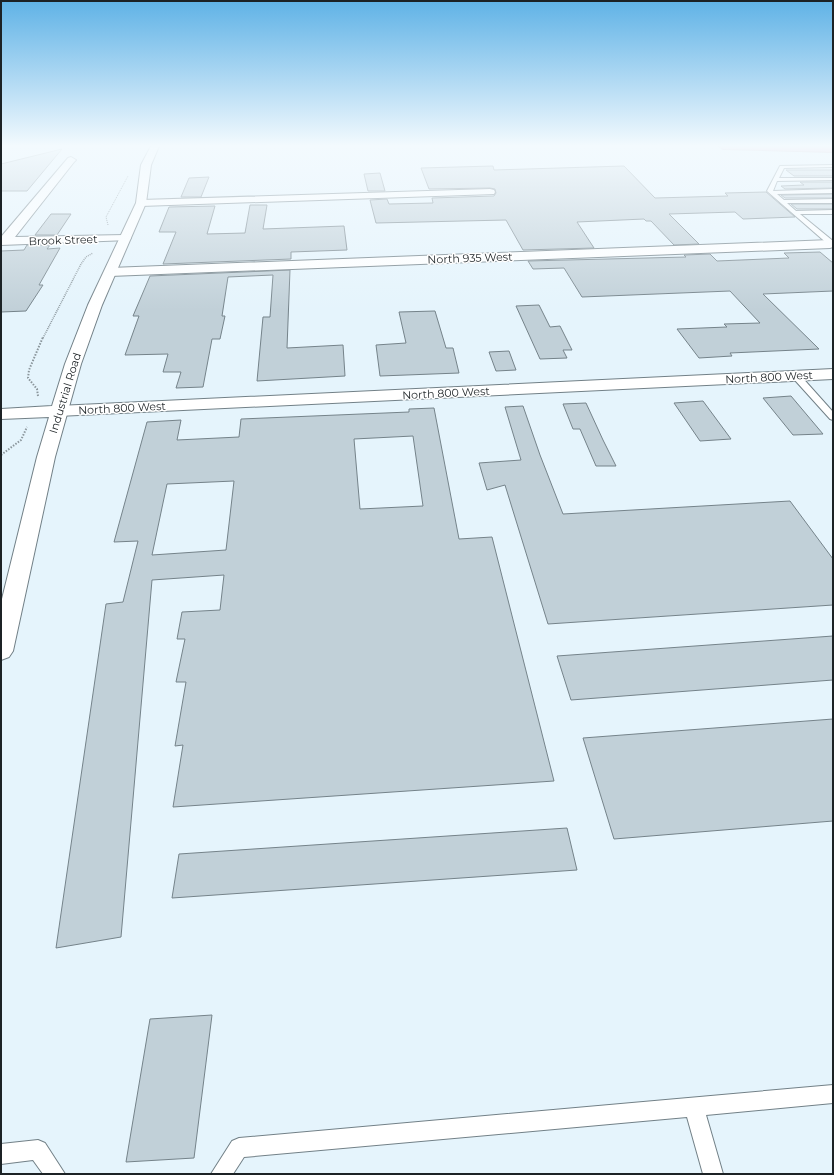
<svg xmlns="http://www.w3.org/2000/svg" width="834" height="1175" font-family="Montserrat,sans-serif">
<rect width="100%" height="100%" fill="#e5f4fc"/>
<!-- building -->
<path fill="#c1d0d8" stroke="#75838a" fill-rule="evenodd" d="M62,149L27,191H1V164Z
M493,166L494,170L624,166L655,198L728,196L725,193L766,192L795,217L743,219L735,212L669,214L699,244L674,245L651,221H646L644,219L577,222L594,248L523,250L506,220L376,223L370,200L387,199L389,204L433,203L432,198L494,196L496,193L495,189L490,188L429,189L421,168Z
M786,170H833V176H794Z
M380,173L385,191H368L364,174Z
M209,177L201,197H181L189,178Z
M800,182H833V188L785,189L781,186L804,185Z
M833,194V198H785L781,195Z
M791,204H833V209H797Z
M250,205H267L263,229L344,226L347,250L291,252V259L163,264L176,232H159L169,207L215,206L207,234L245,233Z
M51,214H71L57,235H35Z
M27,245H50L47,249L60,248L39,285H43L26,311L1,312V251L24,250Z
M820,252L833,263V291L763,294L819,349L730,353L732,356L699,358L677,329L727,327L724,324L760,323L730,291L582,297L564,268L533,269L528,261L686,257L684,255L710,254L717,261L789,258L784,253Z
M290,270L287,348L343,345L345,376L257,381L263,317H270L273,275L228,277L222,316H225L220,339H212L203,387L176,388L181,372H163L168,354L125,355L139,316H133L150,276Z
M539,305L550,327L560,326L572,350H563L567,358L540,359L516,306Z
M435,311L446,348H453L459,373L380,376L376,345L406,343L399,312Z
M509,351L516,370L496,371L489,352Z
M791,396L823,434L793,435L763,398Z
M703,401L731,439L700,441L674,403Z
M586,403L603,440L616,466H596L580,429H573L563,404Z
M523,406L540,455L563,514L790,501L833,559V605L548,624L505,485L487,490L479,463L521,460L505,407Z
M434,408L459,539L492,537L554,781L173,807L183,745L175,746L186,682H176L185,639H177L182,612L220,610L224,575L152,580L121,937L56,948L106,604L123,602L138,541L114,542L147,422L181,420L177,440L239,437L241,419L409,412V409ZM413,436L423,506L360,509L354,439ZM234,481L226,550L152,555L167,484Z
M833,636V680L571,700L557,656Z
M833,719V821L614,839L583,738Z
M567,828L577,870L172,898L179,854Z
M212,1015L194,1158L126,1162L150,1019Z"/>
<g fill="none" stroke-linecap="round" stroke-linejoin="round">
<defs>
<path id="service" d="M833,165V167L784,168L779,178H833V180L777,181L773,191L833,189V193L777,194L784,200L833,199V203H787L796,211L833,210V214H800L833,241V245L830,246L767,191L780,166Z
M793,374H799L833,412V420L830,419L793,378Z
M833,1085V1103L706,1115L723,1174H703L687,1117L244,1157L233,1174H211L232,1141L239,1138Z
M38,1140L45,1143L65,1174H43L33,1160L1,1164V1144Z"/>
<path id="minor" d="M71,157L76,160L74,162L15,237L125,235L131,238L129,240L1,245V237L68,158Z
M490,189L494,190L495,192L494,194L141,206L136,203L141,200Z
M830,240L833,241V247L830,248L110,276L104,272L110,268Z
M833,369V379L58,416L52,415L50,411L52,407L58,406Z"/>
<path id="tertiary" d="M151,146H159L151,165L146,203L102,305L81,364L55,457L13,651L9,657L1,660V603L37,457L49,417L1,419V409L52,406L65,364L88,305L136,203L141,165Z"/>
<path id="motorway" d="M719,146H833V152L723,149Z"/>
</defs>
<!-- service casing -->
<use href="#service" stroke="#728087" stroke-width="2"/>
<!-- minor casing -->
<use href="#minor" stroke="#728087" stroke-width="2"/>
<!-- tertiary casing -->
<use href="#tertiary" stroke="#728087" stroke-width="2"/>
<!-- motorway casing -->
<use href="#motorway" stroke="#a96174" stroke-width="2"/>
<!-- path-far2 -->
<path stroke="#8b969c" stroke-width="1" stroke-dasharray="1 1" stroke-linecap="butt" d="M108,225L106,217L128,176"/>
<!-- path-far1 -->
<path stroke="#8b969c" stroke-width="1.5" stroke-dasharray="1 1" stroke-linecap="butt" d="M43,338L81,264L86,257L93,253"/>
<!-- path -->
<path stroke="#8b969c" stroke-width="2" stroke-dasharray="1.5 1.5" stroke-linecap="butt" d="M38,396L37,389L28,378L29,370L43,337
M1,455L21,440L27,427"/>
<!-- service -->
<use href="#service" fill="#fff" fill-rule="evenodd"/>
<!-- minor -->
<use href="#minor" fill="#fff" fill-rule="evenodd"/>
<!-- tertiary -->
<use href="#tertiary" fill="#fff" fill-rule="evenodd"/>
<!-- motorway -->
<use href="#motorway" fill="#f5839f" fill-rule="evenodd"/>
</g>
<!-- sky -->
<linearGradient id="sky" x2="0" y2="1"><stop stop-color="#5fb2e6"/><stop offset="0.47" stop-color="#f3fafe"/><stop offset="1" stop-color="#f3fafe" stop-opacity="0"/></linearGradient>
<rect width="834" height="310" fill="url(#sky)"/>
<g text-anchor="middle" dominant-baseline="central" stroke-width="3" stroke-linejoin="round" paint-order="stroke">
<!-- far-street labels -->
<g font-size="11" fill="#1c2225" stroke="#fff">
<text transform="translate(63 240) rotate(-2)">Brook Street</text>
<text transform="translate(470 258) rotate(-2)">North 935 West</text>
<text transform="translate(769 377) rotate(-3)">North 800 West</text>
<text transform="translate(65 393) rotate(-73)">Industrial Road</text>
<text transform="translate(446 393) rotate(-3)">North 800 West</text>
<text transform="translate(122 408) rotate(-3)">North 800 West</text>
</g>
</g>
<!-- border -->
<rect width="834" height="1175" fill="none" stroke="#1c2225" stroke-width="4"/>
</svg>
